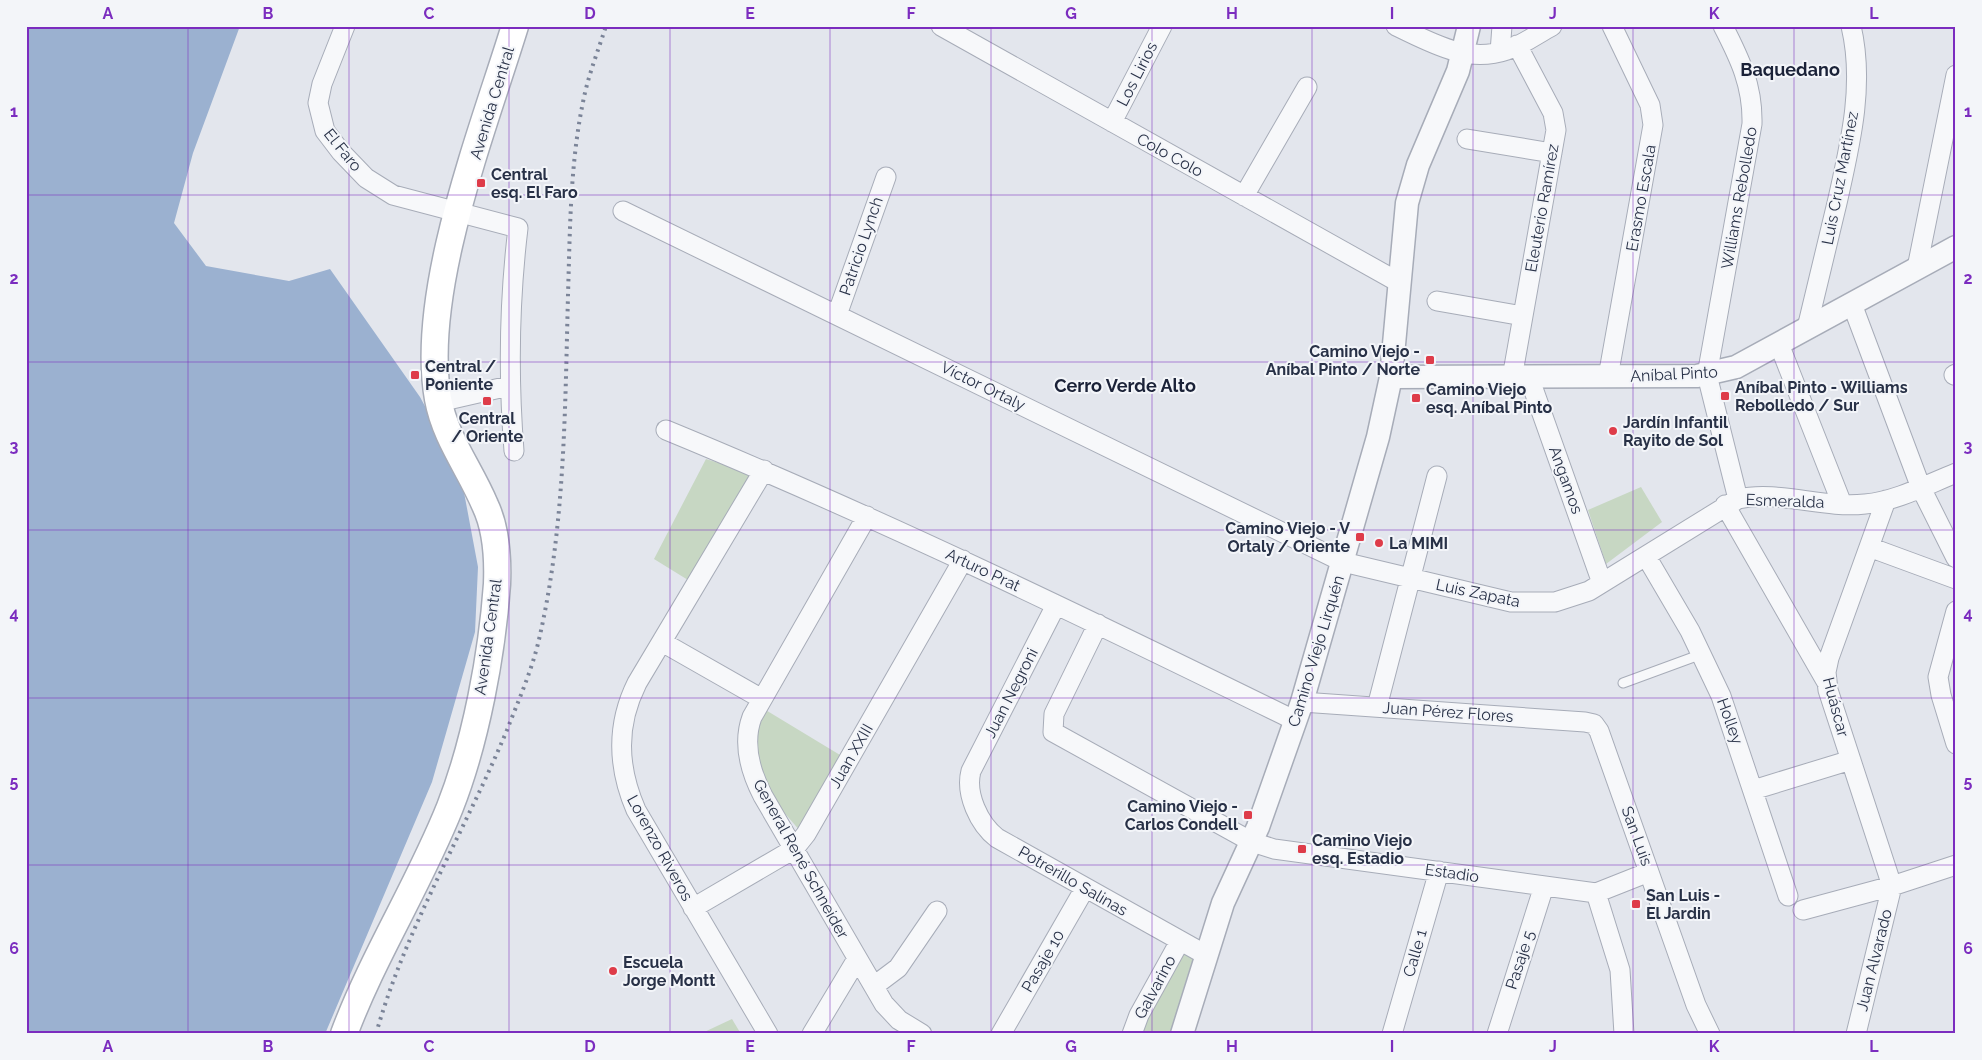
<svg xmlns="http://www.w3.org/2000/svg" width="1982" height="1060" font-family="Raleway,sans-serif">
<rect width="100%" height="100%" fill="#e3e6ed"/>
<!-- green -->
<path fill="#c7d7c3" d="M706,459L751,473L688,580L654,559Z
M1641,487L1662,522L1606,564L1588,510Z
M764,709L845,758L801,832L762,787L751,750Z
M1181,950L1194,955L1170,1034H1139Z
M732,1019L741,1034H700Z"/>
<!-- water -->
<path fill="#9bb1d0" d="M26,26H240L193,153L174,223L206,266L289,281L330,269L420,397L460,471L478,567L475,632L432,782L325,1034H26Z"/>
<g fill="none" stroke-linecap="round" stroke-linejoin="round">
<defs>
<path id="service" d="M1623,683L1702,654"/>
<path id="minor" d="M345,26L322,84L318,103L325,131L341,152L366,178L393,195L518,228C509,303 508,375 514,451
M941,26L1400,283
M1396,26C1432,43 1467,64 1507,50C1523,45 1537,34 1552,26
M1723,26C1740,59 1753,86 1752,124L1707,375L1738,499
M1500,52L1502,26
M1112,122L1162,26
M1467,139L1552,153
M1244,196L1307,87
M623,211L1343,562L1511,602H1555L1589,591L1738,499C1779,490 1823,509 1865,504C1897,501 1926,485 1956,473
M1917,268L1956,75
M1437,301L1523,316
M1852,304L1921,488L1956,558
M837,315L886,177
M1807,328C1817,286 1827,245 1837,203C1850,145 1865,85 1851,26
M1779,344L1842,504
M1954,375L1956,374
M1529,377L1602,583
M1608,377L1653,125L1650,105L1612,26
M1512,378L1556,130L1553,113L1517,45
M439,402L509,386
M666,430C880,518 1088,619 1296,721
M764,470L637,683C616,725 617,766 636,810L768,1034
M1886,500L1829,658L1826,672L1828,690L1892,886
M1725,505L1826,681
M867,516L752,717C742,744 750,771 763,796L884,1004L899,1020L922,1034
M1869,547L1956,579
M1646,556L1690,631L1721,696L1788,896
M1056,605L971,771C965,794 979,824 997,838L1206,955
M1956,611L1938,677L1941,695L1956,744
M1098,624L1054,714L1053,732L1252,842L1274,849L1596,893L1649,872
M662,642L762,699
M1302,702L1585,722L1594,724L1599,731L1696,1005L1710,1034
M1377,707L1437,476
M1753,790L1851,760
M1596,893L1620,970L1624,1034
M693,908L794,849L806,834L963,560
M1803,910L1892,886L1956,865
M874,986L898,968L937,911
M812,1034L857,959
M1001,1034L1085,888
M1132,1034L1139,1015L1180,941
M1392,1034L1439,871
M1497,1034L1544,886
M1856,1034L1892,886"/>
<path id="tertiary" d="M1391,377L1697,376L1736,367L1956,247
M1182,1034L1223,903L1258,827L1302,702L1378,437L1391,377L1407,203L1418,165L1458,71L1469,26"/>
<path id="secondary" d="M344,1034C373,956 419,885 450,807C476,741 492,654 497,584C498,559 496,528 485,505C470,469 445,438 438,399C419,292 483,130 515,26"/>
</defs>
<!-- service casing -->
<use href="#service" stroke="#a7acb8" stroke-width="11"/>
<!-- minor casing -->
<use href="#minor" stroke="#a7acb8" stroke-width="21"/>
<!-- tertiary casing -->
<use href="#tertiary" stroke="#a7acb8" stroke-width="25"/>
<!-- secondary casing -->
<use href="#secondary" stroke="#a7acb8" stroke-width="29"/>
<!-- service -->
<use href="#service" stroke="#f7f8fa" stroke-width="9"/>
<!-- minor -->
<use href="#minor" stroke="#f7f8fa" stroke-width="19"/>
<!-- tertiary -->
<use href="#tertiary" stroke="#f7f8fa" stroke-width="22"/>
<!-- secondary -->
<use href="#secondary" stroke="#fff" stroke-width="26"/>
<!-- rail -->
<path stroke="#7b8498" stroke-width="4" stroke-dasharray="2.5 5" stroke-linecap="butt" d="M376,1034C406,927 465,831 507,730C519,699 533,668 540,635C565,524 565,410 568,295C570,231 570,165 583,102C588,76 598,51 606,26"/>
</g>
<!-- grid -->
<path fill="none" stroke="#7b2cbf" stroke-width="1" stroke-opacity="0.55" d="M188,26V1034M349,26V1034M509,26V1034M670,26V1034M830,26V1034M991,26V1034M1152,26V1034M1312,26V1034M1473,26V1034M1633,26V1034M1794,26V1034M26,195H1956M26,362H1956M26,530H1956M26,698H1956M26,865H1956"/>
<!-- markers -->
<g fill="#de3c49" stroke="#f3f5f9" stroke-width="2">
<rect x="476" y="178" width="10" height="10" rx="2.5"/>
<rect x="1425" y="355" width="10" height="10" rx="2.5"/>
<rect x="410" y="370" width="10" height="10" rx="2.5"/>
<rect x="1720" y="391" width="10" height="10" rx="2.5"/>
<rect x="1411" y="393" width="10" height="10" rx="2.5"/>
<rect x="482" y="396" width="10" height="10" rx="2.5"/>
<circle cx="1613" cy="431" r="5"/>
<rect x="1355" y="532" width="10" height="10" rx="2.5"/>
<circle cx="1379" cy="543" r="5"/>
<rect x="1243" y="810" width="10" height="10" rx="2.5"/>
<rect x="1297" y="844" width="10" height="10" rx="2.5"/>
<rect x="1631" y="899" width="10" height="10" rx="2.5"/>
<circle cx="613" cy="971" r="5"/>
</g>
<g text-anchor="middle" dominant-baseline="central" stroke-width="4" stroke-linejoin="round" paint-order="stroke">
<!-- street labels -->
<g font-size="16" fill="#283147" stroke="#f3f5f9">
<text transform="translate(1137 74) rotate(-63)">Los Lirios</text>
<text transform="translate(492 103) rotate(-73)">Avenida Central</text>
<text transform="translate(343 150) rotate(51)">El Faro</text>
<text transform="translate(1170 155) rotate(29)">Colo Colo</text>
<text transform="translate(1840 178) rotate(-79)">Luis Cruz Martínez</text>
<text transform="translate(1641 198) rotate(-80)">Erasmo Escala</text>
<text transform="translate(1739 198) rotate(-80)">Williams Rebolledo</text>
<text transform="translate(1542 208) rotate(-80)">Eleuterio Ramírez</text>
<text transform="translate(861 246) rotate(-71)">Patricio Lynch</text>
<text transform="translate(1674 374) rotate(-3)">Aníbal Pinto</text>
<text transform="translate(983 386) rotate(26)">Víctor Ortaly</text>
<text transform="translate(1566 480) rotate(70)">Angamos</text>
<text transform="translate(1785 501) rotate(2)">Esmeralda</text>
<text transform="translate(983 570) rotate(25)">Arturo Prat</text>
<text transform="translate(1478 593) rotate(12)">Luis Zapata</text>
<text transform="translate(488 637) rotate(-82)">Avenida Central</text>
<text transform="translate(1316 651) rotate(-73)">Camino Viejo Lirquén</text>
<text transform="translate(1011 693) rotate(-63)">Juan Negroni</text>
<text transform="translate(1836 707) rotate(75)">Huáscar</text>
<text transform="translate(1448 712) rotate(4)">Juan Pérez Flores</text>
<text transform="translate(1730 721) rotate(70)">Holley</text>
<text transform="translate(851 756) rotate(-60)">Juan XXIII</text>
<text transform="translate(1637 836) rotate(70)">San Luis</text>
<text transform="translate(660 848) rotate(61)">Lorenzo Riveros</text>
<text transform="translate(801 859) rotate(61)">General René Schneider</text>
<text transform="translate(1452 873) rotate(8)">Estadio</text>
<text transform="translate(1073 881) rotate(30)">Potrerillo Salinas</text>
<text transform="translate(1415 953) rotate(-74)">Calle 1</text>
<text transform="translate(1520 960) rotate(-72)">Pasaje 5</text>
<text transform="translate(1874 960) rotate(-76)">Juan Alvarado</text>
<text transform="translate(1043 961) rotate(-60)">Pasaje 10</text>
<text transform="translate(1155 987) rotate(-62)">Galvarino</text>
</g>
<!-- poi labels -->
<g font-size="16" font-weight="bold" fill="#283147" stroke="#f3f5f9" text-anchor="start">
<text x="491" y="174">Central<tspan x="491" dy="18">esq. El Faro</tspan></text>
<text x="1420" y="351" text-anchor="end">Camino Viejo -<tspan x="1420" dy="18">Aníbal Pinto / Norte</tspan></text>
<text x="425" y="366">Central /<tspan x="425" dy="18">Poniente</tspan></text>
<text x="1735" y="387">Aníbal Pinto - Williams<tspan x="1735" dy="18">Rebolledo / Sur</tspan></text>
<text x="1426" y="389">Camino Viejo<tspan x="1426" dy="18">esq. Aníbal Pinto</tspan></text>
<text x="487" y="418" text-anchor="middle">Central<tspan x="487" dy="18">/ Oriente</tspan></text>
<text x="1623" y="422">Jardín Infantil<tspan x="1623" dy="18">Rayito de Sol</tspan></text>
<text x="1350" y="528" text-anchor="end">Camino Viejo - V<tspan x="1350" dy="18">Ortaly / Oriente</tspan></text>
<text x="1389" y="543">La MIMI</text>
<text x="1238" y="806" text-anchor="end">Camino Viejo -<tspan x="1238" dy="18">Carlos Condell</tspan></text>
<text x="1312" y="840">Camino Viejo<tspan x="1312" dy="18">esq. Estadio</tspan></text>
<text x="1646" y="895">San Luis -<tspan x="1646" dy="18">El Jardin</tspan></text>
<text x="623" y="962">Escuela<tspan x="623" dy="18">Jorge Montt</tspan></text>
</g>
<!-- neighbourhood labels -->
<g font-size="18" font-weight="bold" fill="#1b2238" stroke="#f3f5f9">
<text x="1790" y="69">Baquedano</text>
<text x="1125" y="385">Cerro Verde Alto</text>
</g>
</g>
<!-- border -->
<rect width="1982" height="1060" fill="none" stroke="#f3f5f9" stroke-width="55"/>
<rect x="28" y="28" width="1926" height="1004" fill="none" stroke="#7b2cbf" stroke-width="2"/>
<g font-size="16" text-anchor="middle" font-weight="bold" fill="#7b2cbf">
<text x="108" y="19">A</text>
<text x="268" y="19">B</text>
<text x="429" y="19">C</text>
<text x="590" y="19">D</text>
<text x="750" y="19">E</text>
<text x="911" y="19">F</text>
<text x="1071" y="19">G</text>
<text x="1232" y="19">H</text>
<text x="1392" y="19">I</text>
<text x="1553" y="19">J</text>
<text x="1714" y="19">K</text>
<text x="1874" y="19">L</text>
<text x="14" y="117">1</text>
<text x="1968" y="117">1</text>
<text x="14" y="284">2</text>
<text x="1968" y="284">2</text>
<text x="14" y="452">3</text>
<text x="1968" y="452">3</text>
<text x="14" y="619">4</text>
<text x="1968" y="619">4</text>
<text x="14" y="787">5</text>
<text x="1968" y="787">5</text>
<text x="14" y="954">6</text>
<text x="1968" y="954">6</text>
<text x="108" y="1052">A</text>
<text x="268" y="1052">B</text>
<text x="429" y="1052">C</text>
<text x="590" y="1052">D</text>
<text x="750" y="1052">E</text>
<text x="911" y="1052">F</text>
<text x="1071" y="1052">G</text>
<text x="1232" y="1052">H</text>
<text x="1392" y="1052">I</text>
<text x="1553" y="1052">J</text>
<text x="1714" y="1052">K</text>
<text x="1874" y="1052">L</text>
</g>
</svg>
